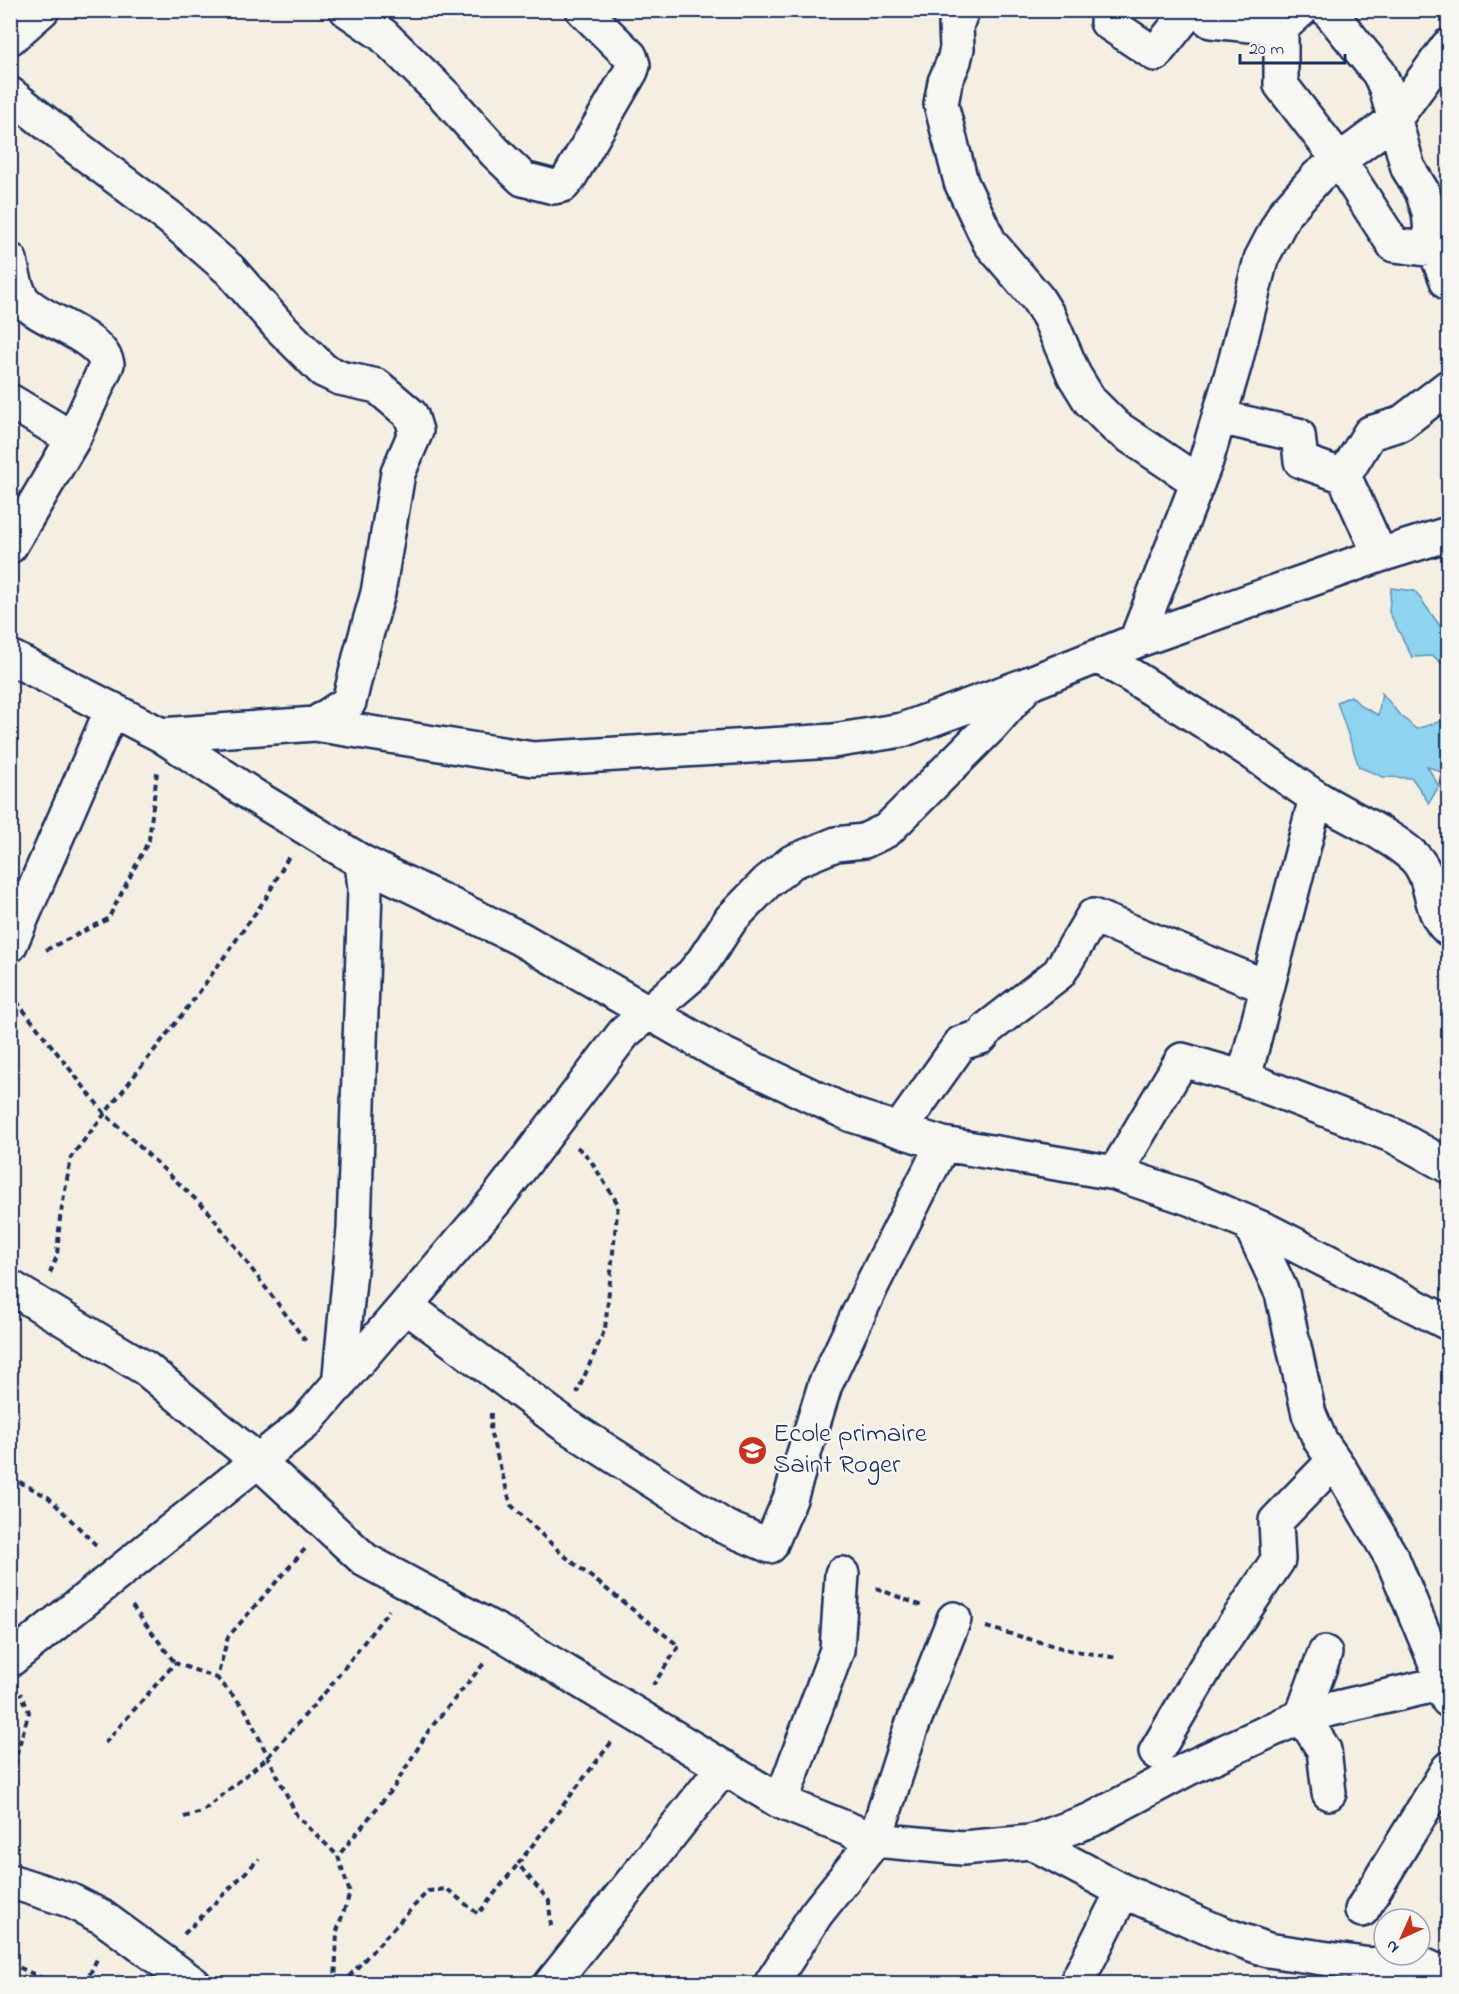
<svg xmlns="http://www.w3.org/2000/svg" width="1459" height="1994" font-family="'Indie Flower',sans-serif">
<rect width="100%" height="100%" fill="#f4efe2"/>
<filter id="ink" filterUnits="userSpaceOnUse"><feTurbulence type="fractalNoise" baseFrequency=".0167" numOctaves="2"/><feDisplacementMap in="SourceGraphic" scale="12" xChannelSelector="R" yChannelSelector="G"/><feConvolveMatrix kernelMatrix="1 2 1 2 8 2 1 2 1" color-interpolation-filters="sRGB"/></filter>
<g filter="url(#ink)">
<!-- water -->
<path fill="#8ed3f0" stroke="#6091b6" stroke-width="1.5" d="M1391,588L1415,591L1445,633L1448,634V669L1433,656L1412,657L1389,612Z
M1382,693L1398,713L1416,729L1448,719V775L1427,766L1439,786L1429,803L1412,778L1383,777L1359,767L1337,702L1351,696L1361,706L1378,715Z"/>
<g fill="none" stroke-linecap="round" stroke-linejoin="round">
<defs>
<path id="minor" d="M347,10L383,35L445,96L495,152L523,179L554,187L563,185L569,178L631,71L633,65L630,56L583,10
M962,10L956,26L957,48L954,61L945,82L941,104L961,182L990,243L1037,298L1049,317L1074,375L1090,401L1116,427L1198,482
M1115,10L1107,22L1155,54L1190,10
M1197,10L1211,21L1281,28
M1301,10L1281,28V85L1339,160L1394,245L1434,250
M1328,10L1379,73L1386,88L1408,168L1422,191L1429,212L1432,242L1448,283
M10,38L42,10
M10,94L76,147L169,217L230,270L278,325L323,370L340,378L377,386L411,415L416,431L398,473L378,593L361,653L349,702L315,724
M10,260C13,273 15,289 23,300C41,321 100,335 107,364L73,439L10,546
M10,401L73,439
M1219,417L1298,435L1301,461L1344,476
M1380,555L1344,476L1370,433L1400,424L1448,387
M1136,641L1206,461L1235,363L1261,259L1285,213L1318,176L1394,120L1448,46
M1099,656C1149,687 1200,718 1250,751C1272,766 1294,784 1317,798C1349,818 1386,832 1414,857C1435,877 1427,910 1448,929
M10,657L161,735L254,796L362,862L519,938L716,1051L852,1115L943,1144L1115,1173L1189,1198L1268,1231L1448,1323
M161,735L315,724L533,759L833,741L902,730L1028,684L1136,641L1380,555L1448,534
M10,945L112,709
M1244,1078L1316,798
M899,1130L961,1043L981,1037L988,1028L1059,973L1093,916L1267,987
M1115,1173L1182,1060L1244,1078L1394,1136L1448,1166
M1250,1224L1282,1293L1309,1414L1320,1440L1340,1469L1392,1558L1444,1683L1448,1700
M10,1287L145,1368L258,1461L365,1560L506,1636L781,1802L875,1840L962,1848L1031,1842L1091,1820L1189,1768L1302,1716L1448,1682
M406,1306L564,1424L725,1527L770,1546L790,1499L825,1385L873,1283L943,1144
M339,1385L354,1229L365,889L362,862
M1325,1653L1302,1716L1324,1750L1329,1793
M10,1660L305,1423L496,1200L624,1033L692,975L704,960L731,919L767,882L792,862L836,844L864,841L887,830L991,726L1028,684
M1156,1752L1206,1667L1278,1560L1276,1521L1334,1461
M781,1802L837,1650L842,1574
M1031,1842L1123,1891L1076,1984
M10,1881L69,1900L102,1917L194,1984
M1123,1891L1218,1932L1268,1950L1370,1965L1406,1961L1419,1963L1448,1976
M1362,1910L1448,1769
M551,1984L724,1767
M771,1984L816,1914L875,1840L910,1731L954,1619"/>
</defs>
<!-- minor casing -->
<use href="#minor" stroke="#1b2f5e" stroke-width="38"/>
<!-- path -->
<path stroke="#1b2f5e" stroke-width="4" stroke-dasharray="6 4.5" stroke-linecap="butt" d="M46,950L108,919L149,840L157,772
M10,993L105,1114L208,1211L308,1344
M577,1147L589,1158L618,1204L605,1329L577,1393
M50,1273L57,1256L60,1218L71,1157L195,998L266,898L289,856
M491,1413L490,1431L511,1505L562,1554L679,1646L653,1685
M10,1477L48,1497L98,1547
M305,1549L228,1637L217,1678L245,1709L297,1816L338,1856
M876,1588L922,1606
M132,1606L175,1663
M986,1627L1069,1650L1118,1658
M105,1743L175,1663L217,1678
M10,1817L15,1798L16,1756L29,1712L21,1693
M184,1817L202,1812L268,1757L328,1689L389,1610
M551,1926L549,1901L518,1864L613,1740
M184,1934L259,1859
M10,1963L54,1984
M85,1984L98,1957
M335,1984L337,1931L350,1893L338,1856L394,1787L429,1730L485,1662
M342,1984L428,1891L447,1889L478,1914L518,1864"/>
<!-- minor -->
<use href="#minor" stroke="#f6f6f2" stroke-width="33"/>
</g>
</g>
<!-- icons -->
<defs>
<symbol id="school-disc" viewBox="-11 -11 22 22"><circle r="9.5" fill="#c8321e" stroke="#f6f6f2"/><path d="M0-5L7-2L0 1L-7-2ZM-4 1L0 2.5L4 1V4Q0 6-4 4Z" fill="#fff"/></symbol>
</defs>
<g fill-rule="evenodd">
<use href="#school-disc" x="736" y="1434" width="33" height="33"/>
</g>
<g text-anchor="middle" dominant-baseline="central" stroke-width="4.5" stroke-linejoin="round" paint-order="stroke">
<!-- poi labels -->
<g font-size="27" fill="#1b2f5e" stroke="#f6f6f2" text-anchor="start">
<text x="773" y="1434">Ecole primaire<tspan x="773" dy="31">Saint Roger</tspan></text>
</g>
</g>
<!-- margin -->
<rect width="1459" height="1994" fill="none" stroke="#f6f6f2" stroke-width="36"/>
<rect x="18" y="18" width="1423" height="1958" fill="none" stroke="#1b2f5e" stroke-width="2" filter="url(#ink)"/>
<!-- north arrow -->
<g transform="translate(1402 1937) rotate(225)"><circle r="28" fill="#f6f6f2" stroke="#9ea6b7" stroke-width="1.5"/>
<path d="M0-4.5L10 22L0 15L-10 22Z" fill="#c8321e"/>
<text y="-9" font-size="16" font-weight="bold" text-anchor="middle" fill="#1b2f5e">N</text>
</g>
<!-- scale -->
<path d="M1240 54v9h105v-9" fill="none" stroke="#1b2f5e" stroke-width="3"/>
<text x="1249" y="54" font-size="18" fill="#1b2f5e" stroke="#f6f6f2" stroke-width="4.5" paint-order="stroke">20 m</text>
</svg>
